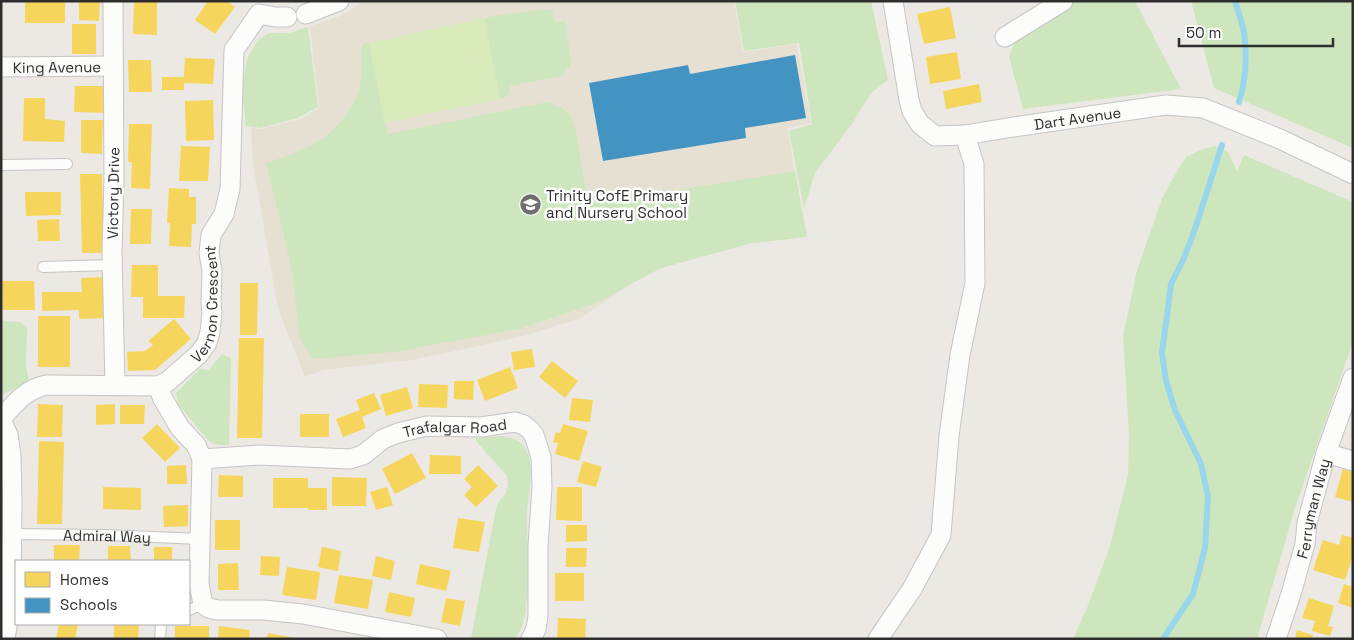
<svg xmlns="http://www.w3.org/2000/svg" width="1354" height="640" font-family="'Space Grotesk',sans-serif">
<rect width="100%" height="100%" fill="#ece8e4"/>
<!-- education -->
<path fill="#e6e0d3" d="M362,1H734L743,52L797,44L811,123L787,128L807,237L752,243L661,268L627,286L581,318L527,335L465,349L411,360L323,370L305,377L278,309L253,165L251,128L261,129L301,119L319,108L310,26L340,16L355,7Z"/>
<!-- green -->
<path fill="#cee6be" d="M735,1H871L888,80L871,93L854,121L815,173L804,209L789,131L812,124L799,43L744,51Z
M1075,1H1135L1181,89L1023,109L1009,57L1014,43Z
M1191,1H1353V148L1214,88Z
M552,9L555,23L565,21L571,61L570,67L560,76L510,86L508,95L500,99L484,18L505,14Z
M308,27L318,107L298,118L261,128L246,126L242,92L243,80L248,56L258,40L269,33H289Z
M366,42L369,43L388,134L547,102L561,107L571,115L576,131L588,204L795,171L807,237L752,243L661,268L594,304L519,329L394,352L313,359L300,340L292,270L266,163C299,152 330,142 349,110C351,106 355,101 357,96C363,82 361,62 362,46Z
M1216,146L1228,152L1237,171L1244,155L1353,202V342L1295,508L1257,639H1073L1087,608L1110,546L1128,475L1129,434L1123,336L1137,270L1162,199L1169,185L1186,157L1205,148Z
M1,321L21,322L27,328L26,367L29,382L3,394L1,393Z
M222,354L231,358L229,445H221L213,444L206,438L178,404L176,393L200,369L209,370Z
M501,436C512,438 521,439 527,451C535,470 528,492 527,512C526,536 535,628 513,639L471,638L496,509L500,500L506,493L508,484L507,476L477,442L475,438Z"/>
<!-- pitch -->
<path fill="#d9eabb" d="M484,18L500,99L385,123L369,43Z"/>
<!-- homes -->
<path fill="#f6d55c" d="M25,1H65V23H25Z
M79,1H100L99,21L79,20Z
M134,1H157V35L133,34Z
M208,1H227L235,7L215,34L195,20Z
M950,7L956,38L924,44L917,14Z
M72,24H96V54H72Z
M957,52L961,79L930,84L926,57Z
M185,58L215,59L213,84L184,83V90H162V77H184Z
M128,60H151L152,92H129Z
M979,84L982,102L946,109L943,91Z
M75,86H106L105,113L74,112Z
M24,98H45V119L65,121L64,142L23,141Z
M213,100L214,140L186,141L185,101Z
M81,120H103L102,154L81,153Z
M129,124H152L150,189L131,188L132,162H128Z
M181,146L210,147L208,181H179Z
M80,174H102L104,253H82Z
M169,188L189,189V197H196V224H192L191,247L169,246L170,223H167Z
M25,192H61V215L26,216Z
M131,209H152L151,244H130Z
M59,219L60,241H38L37,220Z
M132,265H158V296H185L184,318H143V297H131Z
M104,277V318L79,319V310L42,311V292H82L81,278Z
M2,281H34L35,310H3Z
M240,283H258L257,335H240Z
M38,316H70V367H38Z
M174,319L191,339L155,370L128,371L127,352L145,351L153,345L148,341Z
M239,338H264L262,438H237Z
M532,349L535,367L514,370L511,352Z
M552,361L578,381L565,398L539,377Z
M510,367L518,388L485,401L477,380Z
M454,381H474L473,400L454,399Z
M419,384L448,385L447,408L418,407Z
M407,387L413,408L386,416L380,395Z
M374,393L381,409L362,417L366,428L343,437L336,419L360,410L356,400Z
M572,398L593,400L590,422L569,420Z
M38,404L63,405L62,437H37Z
M115,404V424L96,425V405Z
M120,405H145L144,424H120Z
M300,414H329V437H300Z
M157,424L180,448L165,462L142,438Z
M563,424L588,431L579,461L555,454L558,443L553,442L556,432L560,433Z
M39,441L64,442L62,524H37Z
M412,453L426,478L395,494L382,469Z
M430,455L461,456V474H429Z
M583,461L602,467L596,487L577,482Z
M186,465L187,484H167V466Z
M478,465L498,486L476,507L464,495L472,487L464,479Z
M1343,469L1353,472V502L1335,497Z
M219,475L243,476V497H218Z
M332,477L367,478L366,506H332Z
M273,478H308V488H327V510H308V508H273Z
M103,487L141,488V510L103,509Z
M387,487L393,505L376,510L370,492Z
M557,487H582V521L556,520Z
M188,505V526L164,527L163,506Z
M458,518L485,522L479,552L453,548Z
M215,520H240V550H215Z
M566,525H587V541L566,542Z
M1342,535L1353,538V556L1345,580L1313,570L1323,540L1339,545Z
M54,545H80L79,561H54Z
M108,546H130L131,561H108Z
M154,547H172V561H154Z
M322,547L341,551L338,571L318,567Z
M566,548H587L586,567H566Z
M261,556L280,557L279,576L260,575Z
M376,556L395,561L391,580L372,576Z
M238,563L239,590H218V564Z
M420,564L451,571L446,591L416,584Z
M287,567L320,572L316,600L282,595Z
M555,573H584V601H555Z
M339,575L373,580L368,609L334,603Z
M1344,584L1353,587V608L1338,603Z
M389,592L415,598L411,617L385,612Z
M446,598L465,601L460,626L441,622Z
M1309,598L1334,606L1328,626L1333,627L1330,636L1312,631L1315,621L1302,618Z
M558,618L586,619L585,639H557Z
M59,624H78L75,639H56Z
M114,624L139,625L138,639H114Z
M175,626H209V639H175Z
M219,626L250,630L249,639H218Z
M1297,630L1313,635L1312,639H1295Z
M268,633L295,638V639H267Z"/>
<!-- schools -->
<path fill="#4393c3" d="M795,55L806,118L745,128L746,138L603,161L589,83L688,65L690,74Z"/>
<g fill="none" stroke-linecap="round" stroke-linejoin="round">
<!-- stream -->
<path stroke="#99d6ec" stroke-width="6" d="M1235,1C1238,11 1242,22 1244,32C1247,55 1246,80 1239,102
M1163,639L1193,594L1205,548L1208,497L1201,464L1175,410L1166,381L1162,353L1168,308L1171,284L1184,258L1195,229L1222,145"/>
<defs>
<g id="service">
<path d="M1,165L67,164"/>
<path d="M43,267L112,265"/>
<path id="s1" d="M12,534L106,535L201,539"/>
<path d="M189,610L203,604"/>
<path d="M160,639L161,624"/>
</g>
<g id="minor">
<path d="M113,1L114,180L112,252L115,385"/>
<path id="s2" d="M893,1L909,100L912,111L920,124L935,136L965,135L1007,128L1166,105L1203,108L1280,139L1353,174"/>
<path d="M306,14L339,1"/>
<path d="M1005,37L1063,1"/>
<path id="s3" d="M1,67L113,66"/>
<path d="M158,386L163,399L180,428L196,445L202,459L199,584L203,604L209,608L217,610H263L303,614L437,639"/>
<path id="s4" d="M1,419C14,404 27,388 47,385L158,386L167,382L199,354L207,343L210,332L212,313L211,304L212,271L209,253L211,235L224,214L230,189L234,50L259,14L275,17H287"/>
<path d="M1,420L8,435L11,455L12,499L11,602L5,639"/>
<path d="M1326,453L1353,461"/>
<path id="s5" d="M202,459L259,455L350,459L363,455L383,439L398,433L427,426L481,427L515,422L524,425L530,430L534,435L541,457L542,487L538,546V616L536,629L531,639"/>
<path d="M878,639L912,589L941,535L949,436L960,355L975,283L974,164L965,135"/>
<path id="s6" d="M1276,639L1291,594L1305,544L1307,523L1326,453L1353,378"/>
</g>
</defs>
<!-- service casing -->
<use href="#service" stroke="#c5c4c5" stroke-width="12"/>
<!-- minor casing -->
<use href="#minor" stroke="#c5c4c5" stroke-width="21"/>
<!-- service -->
<use href="#service" stroke="#fcfcfb" stroke-width="10"/>
<!-- minor -->
<use href="#minor" stroke="#fcfcfb" stroke-width="19"/>
</g>
<!-- icons -->
<defs>
<symbol id="school-disc" viewBox="-11 -11 22 22"><circle r="9.5" fill="#706f6e" stroke="#fff"/><path d="M0-5L7-2L0 1L-7-2ZM-4 1L0 2.5L4 1V4Q0 6-4 4Z" fill="#fff"/></symbol>
</defs>
<g fill-rule="evenodd">
<use href="#school-disc" x="518" y="192" width="25" height="25"/>
</g>
<g text-anchor="middle" dominant-baseline="central" stroke-width="5" stroke-linejoin="round" paint-order="stroke">
<!-- street labels -->
<g font-size="15" fill="#2e2e2e" stroke="#fff">
<text stroke="none"><textPath href="#s3" startOffset="56">King Avenue</textPath></text>
<text stroke="none"><textPath href="#s2" startOffset="290">Dart Avenue</textPath></text>
<text transform="translate(113 193) rotate(-89)">Victory Drive</text>
<text stroke="none"><textPath href="#s4" startOffset="274">Vernon Crescent</textPath></text>
<text stroke="none"><textPath href="#s5" startOffset="261">Trafalgar Road</textPath></text>
<text stroke="none"><textPath href="#s6" startOffset="136">Ferryman Way</textPath></text>
<text stroke="none"><textPath href="#s1" startOffset="95">Admiral Way</textPath></text>
</g>
<!-- poi labels -->
<g font-size="15" fill="#2e2e2e" stroke="#fff" text-anchor="start">
<text x="546" y="195">Trinity CofE Primary<tspan x="546" dy="17">and Nursery School</tspan></text>
</g>
</g>
<!-- border -->
<rect width="1354" height="640" fill="none" stroke="#2e2e2e" stroke-width="5"/>
<!-- legend -->
<rect x="15" y="560" width="175" height="65" fill="#ffffff" stroke="#ababab"/>
<rect x="25" y="572" width="25" height="15" fill="#f6d55c" stroke="#ababab"/>
<text x="60" y="585" font-size="15" fill="#2e2e2e">Homes</text>
<rect x="25" y="598" width="25" height="15" fill="#4393c3" stroke="#ababab"/>
<text x="60" y="610" font-size="15" fill="#2e2e2e">Schools</text>
<!-- scale -->
<path d="M1179 38v8h154v-8" fill="none" stroke="#2e2e2e" stroke-width="2.5"/>
<text x="1186" y="38" font-size="15" fill="#2e2e2e" stroke="#ffffff" stroke-width="4" paint-order="stroke">50 m</text>
</svg>
